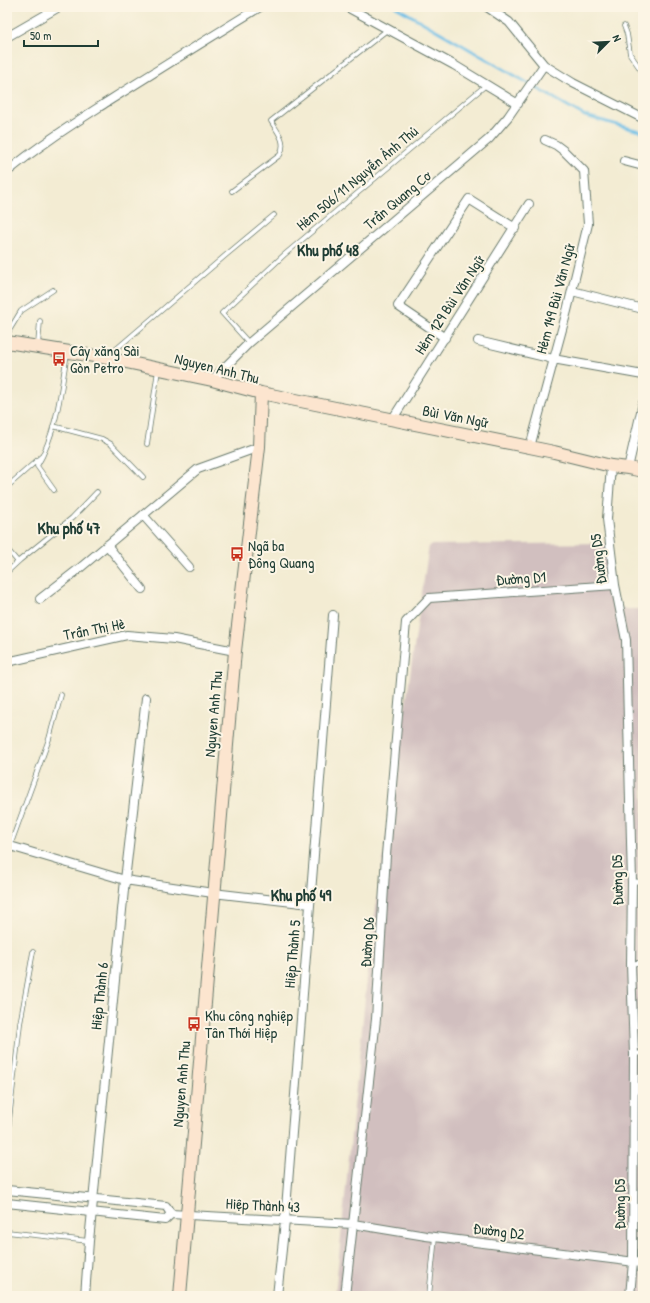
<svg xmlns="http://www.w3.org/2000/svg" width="650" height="1303" font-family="'Patrick Hand',sans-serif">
<rect width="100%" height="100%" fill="#fcf5e5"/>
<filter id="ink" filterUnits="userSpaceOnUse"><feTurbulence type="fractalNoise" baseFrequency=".025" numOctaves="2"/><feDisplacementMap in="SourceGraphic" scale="8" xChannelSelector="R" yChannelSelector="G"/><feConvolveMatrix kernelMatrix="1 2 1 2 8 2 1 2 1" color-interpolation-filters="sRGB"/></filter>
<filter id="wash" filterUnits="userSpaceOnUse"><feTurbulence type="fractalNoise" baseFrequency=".012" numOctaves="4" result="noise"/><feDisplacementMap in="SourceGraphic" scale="16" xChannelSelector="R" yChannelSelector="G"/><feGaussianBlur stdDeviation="0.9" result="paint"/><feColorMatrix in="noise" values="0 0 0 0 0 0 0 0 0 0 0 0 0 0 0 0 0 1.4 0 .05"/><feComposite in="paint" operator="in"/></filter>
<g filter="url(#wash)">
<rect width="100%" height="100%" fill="#f3ecd3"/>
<!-- industrial -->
<path fill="#d1bfbf" d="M607,543L616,609H643V1296H335L370,949L429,545Z"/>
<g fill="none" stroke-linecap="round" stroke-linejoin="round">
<!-- stream -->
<path stroke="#6bbde6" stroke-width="3" d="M396,7L585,116L643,132"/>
</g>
</g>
<g filter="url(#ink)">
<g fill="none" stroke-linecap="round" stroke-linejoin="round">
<defs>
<path id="service" d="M624,26L627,34L630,54L643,73
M232,191L280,155C287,141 278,133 271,121L387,30
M7,334L21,311L53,290
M249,343L222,313L284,255L486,85
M38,345L40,321
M108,356L226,255L274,215
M53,426L102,439L111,444L143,477
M147,444L158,370
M8,486L42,456
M54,490L37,466C57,432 61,391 67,353
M7,549L18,562
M7,572L20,560L72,518L97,492
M10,846L49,739L61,695
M632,882L643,881
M631,964L643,962
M634,1054L643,1053
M7,1138L20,1024L33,952
M7,1232L89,1241
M429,1296L435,1237"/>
<path id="minor" d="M347,7L454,65L518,104
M487,7L509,22L544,65L573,83L642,118
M7,37L59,7
M624,161L643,166
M7,172C38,146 73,124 107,102C158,70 209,38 260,7
M572,291L643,309
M445,338L398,306L469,199L515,228
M478,341L553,359L643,375
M212,380L249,343L489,139L508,117L544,65
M392,420L529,204
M530,447L567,311L588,224L584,171L564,151L556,145L545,140
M611,466L607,519L615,585L626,640L632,882L631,964L634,1054L633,1262L630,1296
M628,468L643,403
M143,515L189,567
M107,545L142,589
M40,599L80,568L198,469L259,447
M7,662L127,635L174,639L235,651
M7,851L10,846L125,880L213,893L310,904
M7,1190L166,1206L171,1214
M7,1203L165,1220L171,1214
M171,1214L353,1224L426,1236L643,1263
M85,1296L89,1241L125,880L146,698
M277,1296L285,1221L333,615
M345,1296L376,1019L386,855L406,622L429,598L615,585"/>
<path id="secondary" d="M7,342L107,358L212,380L261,393L554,452L611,466L628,468L643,471
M180,1296L235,651L259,447L261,393"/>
</defs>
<!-- service casing -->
<use href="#service" stroke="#697a6c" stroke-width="5.5"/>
<!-- minor casing -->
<use href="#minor" stroke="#697a6c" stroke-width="10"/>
<!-- secondary casing -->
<use href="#secondary" stroke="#697a6c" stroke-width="14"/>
<!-- service -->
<use href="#service" stroke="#fff" stroke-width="4"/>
<!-- minor -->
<use href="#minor" stroke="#fff" stroke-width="8"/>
<!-- secondary -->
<use href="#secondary" stroke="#fce5cf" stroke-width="12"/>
</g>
</g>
<!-- icons -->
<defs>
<symbol id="bus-bare" viewBox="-9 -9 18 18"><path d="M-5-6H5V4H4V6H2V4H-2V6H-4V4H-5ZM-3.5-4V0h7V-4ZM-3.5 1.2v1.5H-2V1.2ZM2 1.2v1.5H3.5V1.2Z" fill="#c8321e" stroke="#fcf5e5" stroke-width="2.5" paint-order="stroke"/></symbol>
</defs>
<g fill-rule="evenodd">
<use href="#bus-bare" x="49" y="349" width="20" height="20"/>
<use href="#bus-bare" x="227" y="544" width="20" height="20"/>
<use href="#bus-bare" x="184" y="1014" width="20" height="20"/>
</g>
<g text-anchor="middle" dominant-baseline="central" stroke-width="4" stroke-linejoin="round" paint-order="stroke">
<!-- street labels -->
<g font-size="15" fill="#1f3d34" stroke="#fcf5e5">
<text transform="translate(357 178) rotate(-40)">Hẻm 506/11 Nguyễn Ảnh Thủ</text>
<text transform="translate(397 200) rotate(-40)">Trần Quang Cơ</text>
<text transform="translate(555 299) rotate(-75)">Hẻm 149 Bùi Văn Ngữ</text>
<text transform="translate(449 305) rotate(-57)">Hẻm 129 Bùi Văn Ngữ</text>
<text transform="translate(217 368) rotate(14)">Nguyen Anh Thu</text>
<text transform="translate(455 416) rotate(11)">Bùi Văn Ngữ</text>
<text transform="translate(598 559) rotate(-97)">Đường D5</text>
<text transform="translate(521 578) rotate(-4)">Đường D1</text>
<text transform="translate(94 629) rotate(-11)">Trần Thị Hè</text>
<text transform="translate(213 714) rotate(-85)">Nguyen Anh Thu</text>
<text transform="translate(617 880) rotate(-91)">Đường D5</text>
<text transform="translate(367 942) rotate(-86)">Đường D6</text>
<text transform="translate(292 954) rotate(-85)">Hiệp Thành 5</text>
<text transform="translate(99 996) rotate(-84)">Hiệp Thành 6</text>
<text transform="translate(181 1084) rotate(-85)">Nguyen Anh Thu</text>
<text transform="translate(619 1204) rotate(-90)">Đường D5</text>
<text transform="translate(263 1205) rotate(3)">Hiệp Thành 43</text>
<text transform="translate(499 1231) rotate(7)">Đường D2</text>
</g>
<!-- poi labels -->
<g font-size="15" fill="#1f3d34" stroke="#fcf5e5" text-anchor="start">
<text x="70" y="350">Cây xăng Sài<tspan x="70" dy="17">Gòn Petro</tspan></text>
<text x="248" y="545">Ngã ba<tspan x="248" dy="17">Đông Quang</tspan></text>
<text x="205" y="1015">Khu công nghiệp<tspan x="205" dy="17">Tân Thới Hiệp</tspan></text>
</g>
<!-- neighbourhood labels -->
<g font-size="16" font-weight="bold" fill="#1f3d34" stroke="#fcf5e5">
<text x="328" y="250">Khu phố 48</text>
<text x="69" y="528">Khu phố 47</text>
<text x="301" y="895">Khu phố 49</text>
</g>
</g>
<!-- margin -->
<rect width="650" height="1303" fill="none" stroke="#fcf5e5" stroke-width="24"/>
<!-- north arrow -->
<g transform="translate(608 42) rotate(66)" stroke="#fcf5e5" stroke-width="3" paint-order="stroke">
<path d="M0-3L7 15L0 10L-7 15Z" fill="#1f3d34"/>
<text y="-6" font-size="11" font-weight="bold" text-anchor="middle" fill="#1f3d34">N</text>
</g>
<!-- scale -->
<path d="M24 40v6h74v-6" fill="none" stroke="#1f3d34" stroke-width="2"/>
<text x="30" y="40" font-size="12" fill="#1f3d34" stroke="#fcf5e5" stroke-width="3" paint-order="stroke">50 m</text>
</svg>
